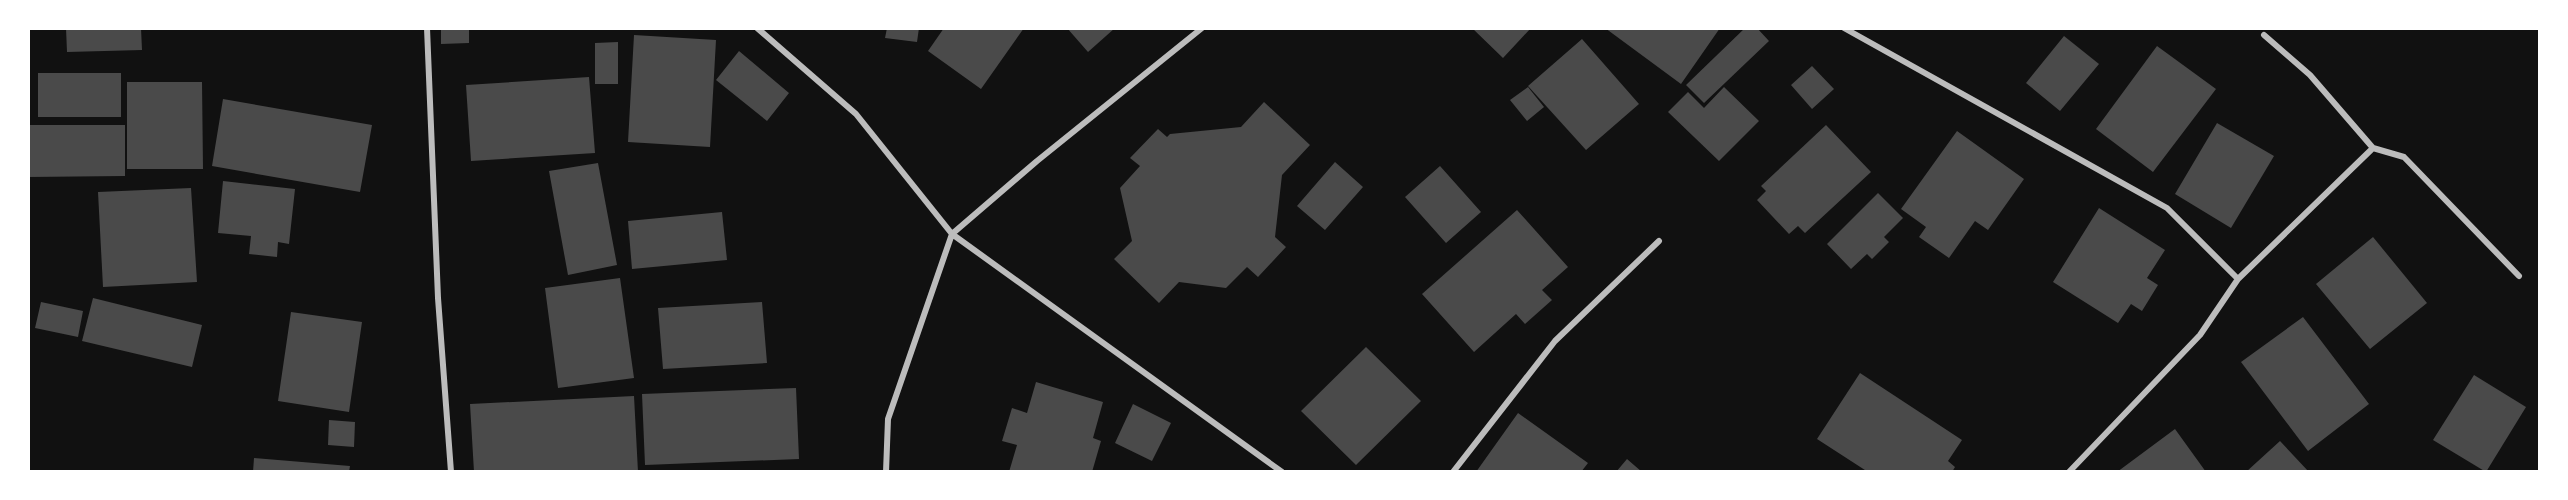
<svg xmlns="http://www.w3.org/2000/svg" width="2568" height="500" font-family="Georgia,serif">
<rect width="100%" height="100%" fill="#111"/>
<!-- building -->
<path fill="#4a4a4a" d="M66,28H141L142,50L67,52Z
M441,28H469V43L441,44Z
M887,28H919L917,42L885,38Z
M944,28H1024L981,89L928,51Z
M1067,28H1115L1088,52Z
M1472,28H1531L1503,58Z
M1605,28H1720L1681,84Z
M1745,28H1757L1769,41L1704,103L1686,85Z
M634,35L716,40L710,147L628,142Z
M2064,36L2099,64L2060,111L2026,83Z
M1582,39L1639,104L1586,150L1528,86Z
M618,42V84H595V43Z
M2157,46L2216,89L2153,172L2096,129Z
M739,51L789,93L767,121L716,80Z
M1812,66L1834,89L1812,109L1791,85Z
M38,73H121V117H38Z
M589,77L595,153L471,161L466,85Z
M127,82H202L203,169H127Z
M1528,87L1544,107L1527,121L1510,100Z
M1724,87L1759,121L1719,161L1668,112L1688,92L1704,108Z
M223,99L372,125L360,192L212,166Z
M1264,102L1310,145L1282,175L1275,237L1286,247L1258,277L1247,267L1226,288L1179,282L1159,303L1114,259L1132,241L1120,188L1140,166L1130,158L1158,129L1167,137L1170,134L1241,127Z
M2217,123L2274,156L2231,228L2175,194Z
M28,125H125V176L28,177Z
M1826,125L1871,172L1805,233L1798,226L1789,234L1757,200L1766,191L1761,186Z
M1957,131L2024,179L1988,230L1975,221L1949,258L1919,237L1926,227L1901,209Z
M1335,162L1363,187L1325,230L1297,206Z
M598,163L617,265L568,275L549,171Z
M1440,166L1481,212L1446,243L1405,197Z
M223,181L295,189L289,244L278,242L277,257L249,254L251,236L218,233Z
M191,188L197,282L103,287L98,192Z
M1878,193L1903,218L1884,237L1889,242L1872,259L1867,254L1851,269L1827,244Z
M2099,208L2165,250L2147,278L2158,285L2142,311L2131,304L2118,323L2053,282Z
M1517,210L1568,267L1542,290L1552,300L1525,324L1516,314L1474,352L1422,294Z
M722,212L727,260L632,269L628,221Z
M2373,237L2427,303L2370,349L2316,284Z
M620,278L634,378L558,388L545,288Z
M93,298L202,325L192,367L82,341Z
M41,302L83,311L78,337L35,328Z
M762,302L767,363L663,369L658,308Z
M291,312L362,322L349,412L278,401Z
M2303,317L2369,404L2308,451L2241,362Z
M1366,347L1421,401L1356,465L1301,411Z
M1860,373L1962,440L1948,461L1955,467L1952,472H1868L1817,439Z
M2474,375L2526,407L2486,472L2433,440Z
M1036,382L1103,402L1093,438L1101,441L1092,472H1009L1017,445L1002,441L1012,408L1027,413Z
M796,388L799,459L645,465L642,394Z
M634,396L638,472H474L470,404Z
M1133,404L1171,423L1152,461L1115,443Z
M1518,413L1588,463L1581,472H1476Z
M329,420L355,422L354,447L328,445Z
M2175,429L2206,472H2117Z
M2280,441L2309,472H2246Z
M254,458L350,466L349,472H253Z
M1627,459L1642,472H1616Z"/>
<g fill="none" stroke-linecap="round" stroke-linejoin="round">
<!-- minor -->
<path stroke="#bcbcbc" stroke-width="6" d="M427,28L438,298L451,472
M757,28L856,114L952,234L1282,472
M1844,28L2167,208L2238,279
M2264,35L2310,75L2373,148L2404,157L2519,276
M886,472L888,419L952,234L1037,161L1202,28
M1453,472L1555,341L1659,241
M2069,472L2200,335L2238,279L2373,148"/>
</g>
<!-- border -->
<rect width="2568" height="500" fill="none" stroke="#ffffff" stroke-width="60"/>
</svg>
